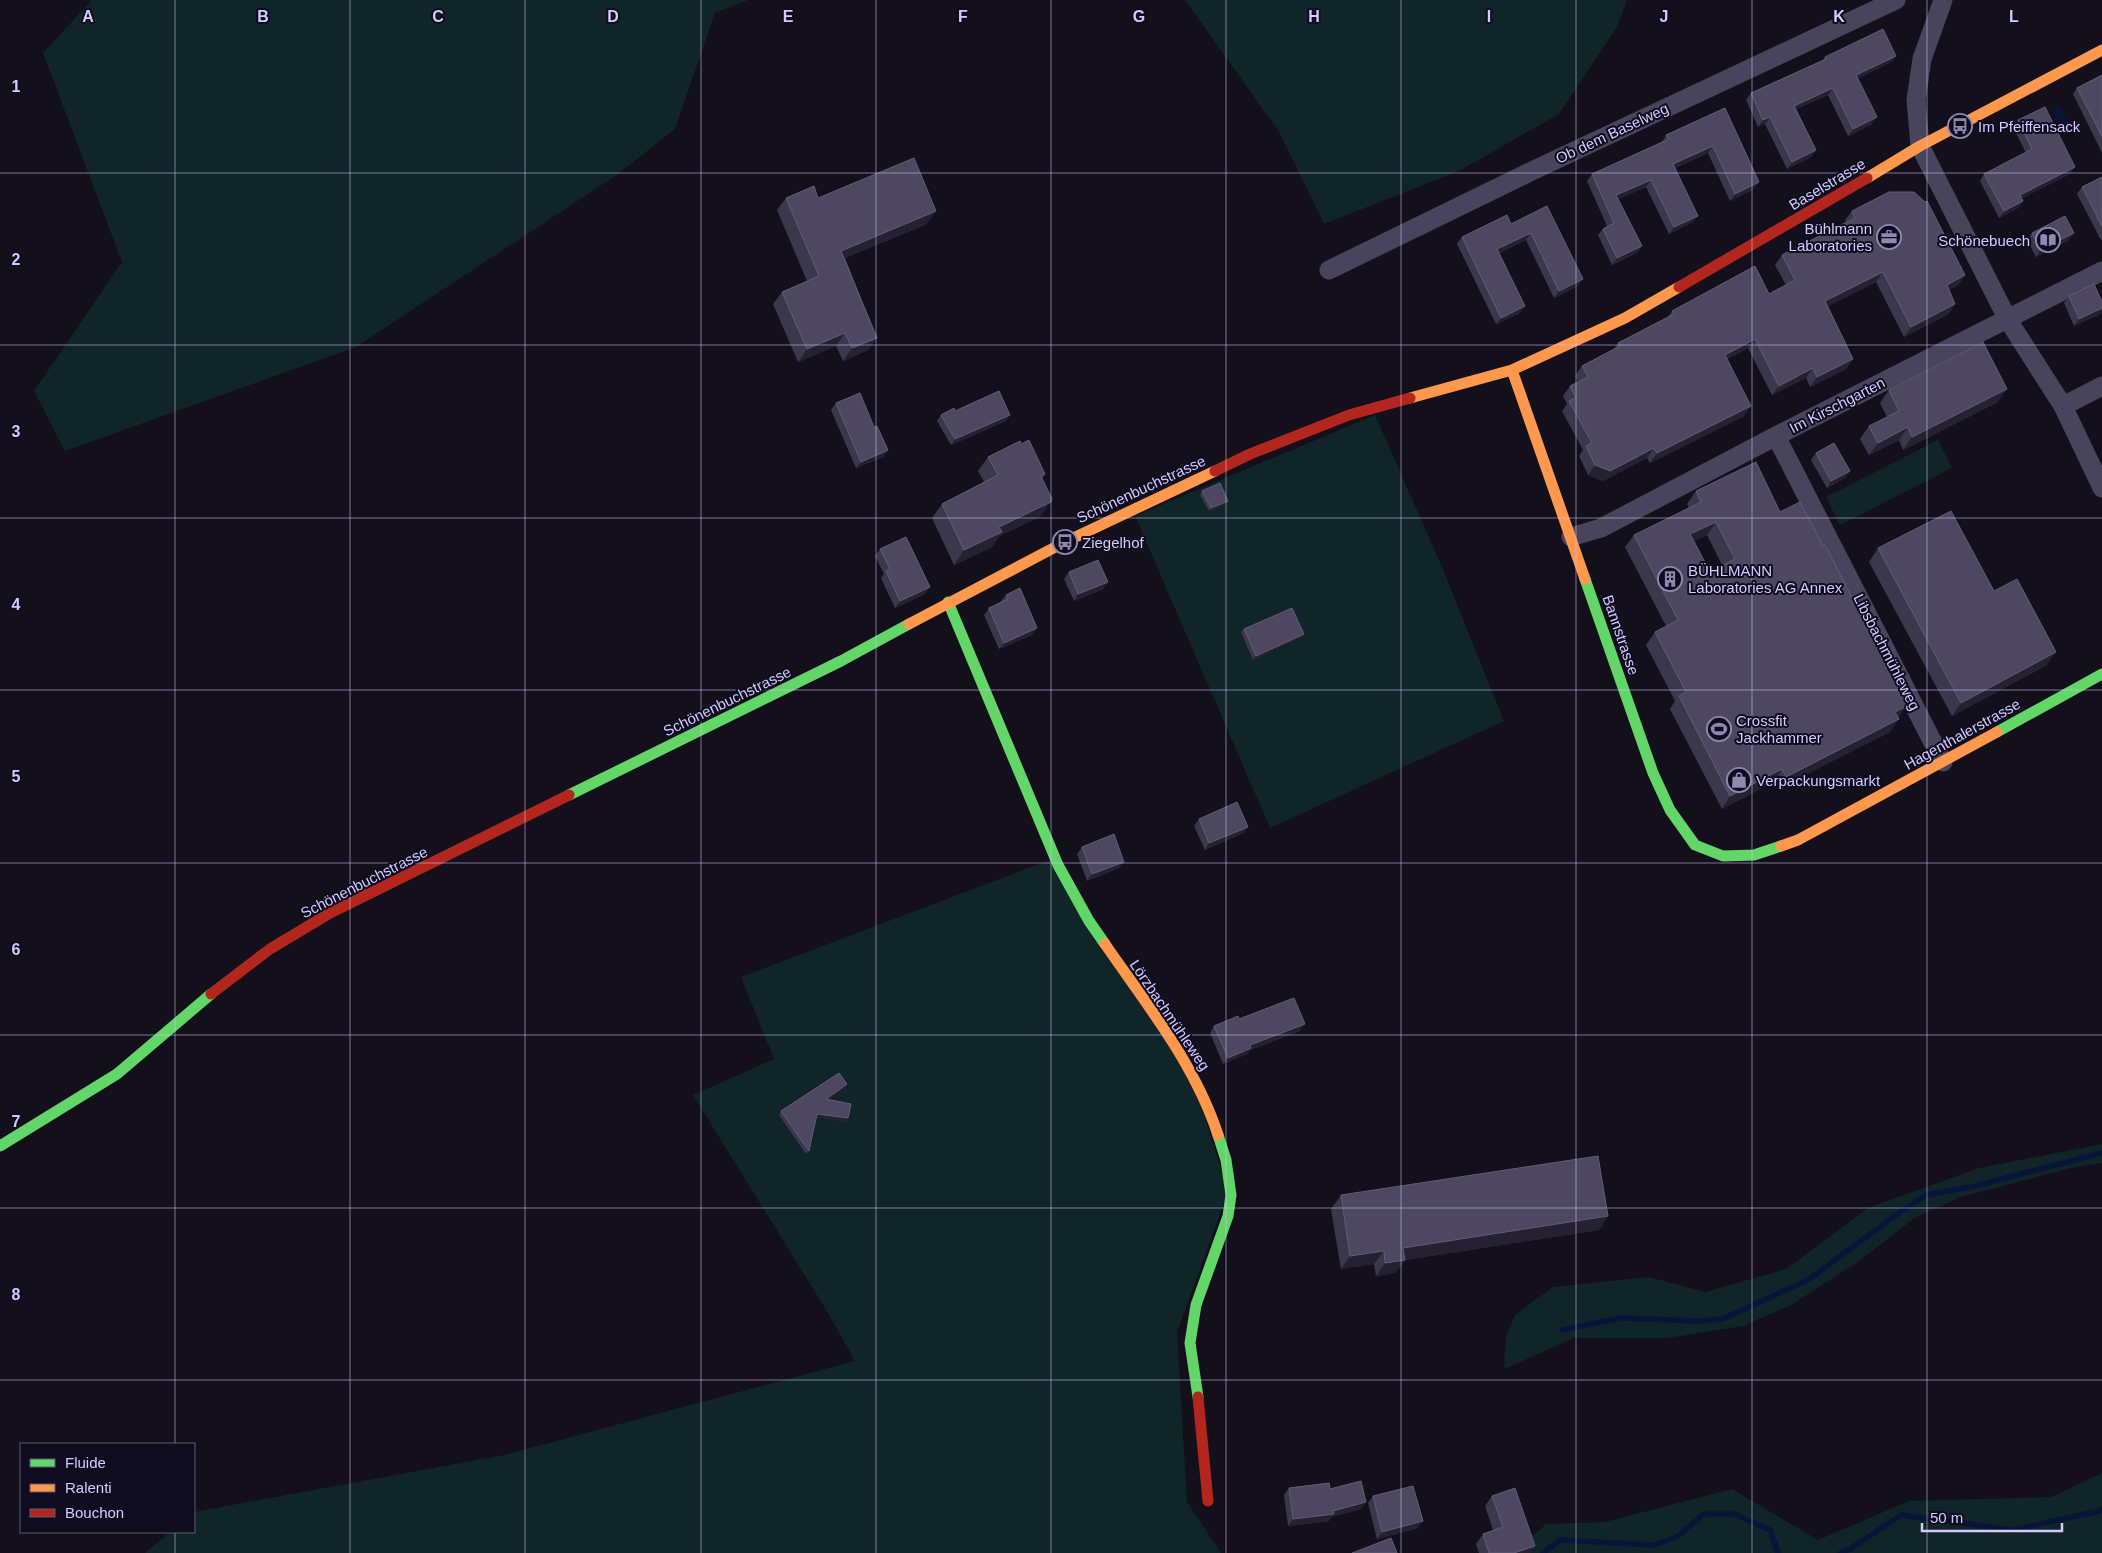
<svg xmlns="http://www.w3.org/2000/svg" width="2102" height="1553" font-family="Arial,sans-serif">
<rect width="100%" height="100%" fill="#13101b"/>
<!-- green -->
<path fill="#102527" d="M92,0H748L715,13L675,129L615,176L356,347L65,451L34,391L122,262L43,53Z
M1185,0H1627L1617,27L1559,114L1461,170L1324,224L1279,132Z
M1375,415L1442,567L1504,721L1270,828L1135,516Z
M1938,440L1952,468L1840,525L1826,497Z
M1055,858L1196,1088L1228,1192L1177,1332L1187,1502L1221,1553H145L170,1532H194V1512L504,1455L855,1361L825,1308L693,1095L774,1059L741,977Z
M2102,1144V1163L2071,1168L1961,1197L1916,1217L1859,1261L1793,1304L1743,1326L1667,1338H1574L1504,1369L1506,1337L1515,1315L1553,1287L1649,1277L1705,1292L1786,1269L1868,1208L1979,1168Z
M2102,1473V1553H1513L1546,1524L1605,1522L1732,1489L1818,1540L1909,1501L2051,1497Z"/>
<!-- water -->
<path fill="#081539" d="M2060,105L2070,124L2061,129L2052,109Z"/>
<g fill="none" stroke-linecap="round" stroke-linejoin="round">
<!-- stream -->
<path stroke="#081539" stroke-width="5.5" d="M1562,1330L1621,1318L1699,1321L1723,1319L1808,1280L1900,1212L1926,1195L1971,1187L2102,1153
M1543,1553L1560,1540L1653,1545L1677,1537L1704,1514H1734L1770,1530L1778,1553
M1840,1553L1850,1549L1901,1515L2013,1530L2099,1511L2102,1509"/>
<!-- street -->
<path stroke="#48445c" stroke-width="19" d="M1943,0L1922,59L1916,100L1920,146L2008,320L2063,406L2102,488
M1329,270L1536,169L1896,0
M2063,406L2102,386
M1776,436L1943,762
M1571,537L1601,528L1776,436L2102,271"/>
<!-- fast -->
<path stroke="#63d668" stroke-width="11" d="M1585,579L1653,773L1670,810L1695,845L1723,856L1754,855L1781,846
M948,602L1058,865L1089,921L1105,944
M1997,732L2102,674
M569,795L841,661L909,624
M0,1146L117,1074L211,994
M1198,1397L1190,1343L1196,1305L1228,1216L1231,1195L1226,1160L1218,1135"/>
<!-- slow -->
<path stroke="#ff974d" stroke-width="11" d="M1867,178L1920,146L2102,50
M1512,370L1585,579
M1410,398L1512,370L1625,318L1679,287
M909,624L1065,542L1215,471
M1781,846L1798,840L1997,732
M1105,944C1147,1005 1195,1064 1218,1135"/>
<!-- jam -->
<path stroke="#b3261e" stroke-width="11" d="M1679,287L1867,178
M1215,471L1250,454L1349,415L1410,398
M211,994L270,949L330,913L569,795
M1198,1397L1208,1501"/>
</g>
<!-- wall -->
<path fill="#3c384c" fill-rule="evenodd" d="M1896,56L1891,62L1858,78L1872,124L1848,136L1828,95L1796,109L1816,150L1811,157L1787,169L1765,124L1758,127L1746,100L1751,93L1823,60L1825,57Z
M2102,75V153L2073,94L2077,88Z
M1725,108L1754,189L1730,201L1708,153L1675,168L1693,222L1669,234L1646,187L1618,199L1642,246L1637,253L1612,265L1598,235L1603,229L1607,226L1587,181L1592,174L1662,142L1666,135Z
M2018,120L2070,174L2022,198L2023,201L2018,208L1999,218L1980,181L1984,174L2026,153L2013,127Z
M2102,177V239L2101,240L2077,194L2082,187Z
M786,198H818L927,224L845,258L877,338L868,350L843,361L836,346L798,362L773,304L782,292L807,281L777,210Z
M1547,206L1578,286L1554,298L1526,240L1499,253L1520,313L1496,324L1457,244L1462,237L1511,224Z
M1852,211L1965,275L1958,285L1949,290V314L1904,337L1876,282L1828,306L1853,359L1846,369L1810,387L1806,378L1772,395L1748,348L1727,359L1744,416L1650,463L1647,458L1603,481L1588,475L1579,456L1583,450L1562,411L1567,404L1563,396L1570,386L1578,382L1575,376L1582,366L1614,349L1618,343L1667,318L1672,311L1769,294L1786,285L1775,265L1782,255L1846,222L1845,220Z
M2032,233L2069,240L2036,257L2027,240Z
M2069,296L2102,302V310L2100,314L2074,326L2064,303Z
M1889,390L1998,402L1903,450L1899,440L1869,455L1860,439L1869,426L1887,417L1880,403Z
M836,403L874,427L888,450L883,457L856,468L831,410Z
M955,411L1006,421L951,445L937,421L941,415Z
M1021,444L1045,474L1042,479L1041,516L999,536L992,547L954,565L932,518L942,504L984,482L978,471L988,457Z
M1816,453L1850,471L1845,478L1827,488L1811,460Z
M1202,491L1228,501L1226,504L1209,511L1200,495Z
M1696,491L1780,512L1898,718L1890,732L1777,789L1774,782L1722,809L1670,709L1675,701L1646,645L1655,632L1666,626L1625,547L1634,535L1689,508L1687,504ZM1707,535L1722,565L1710,572L1694,541Z
M1878,548L1994,591L2047,665L1952,716L1869,562Z
M880,549L925,594L895,608L881,578L884,574L875,556Z
M1069,572L1103,589L1074,601L1064,579Z
M1006,595L1032,635L999,649L984,615L989,608L1001,602V601Z
M1244,629L1304,634L1301,637L1253,660L1241,632Z
M1199,819L1248,827L1243,833L1205,850L1194,826Z
M1082,847L1119,868L1087,881L1077,854Z
M1239,1019L1300,1031L1250,1050L1247,1054L1223,1064L1210,1033L1214,1026Z
M847,1084L845,1088L828,1100L848,1118L846,1122L816,1117L809,1151L806,1154L779,1115L781,1111Z
M1341,1195L1608,1216L1599,1230L1405,1260L1395,1273L1376,1276L1374,1264L1341,1269L1331,1209Z
M1289,1488L1330,1489L1361,1509L1331,1517L1329,1521L1288,1526L1284,1495Z
M1373,1496L1418,1528L1377,1539L1368,1503Z
M1492,1496L1530,1553H1479L1476,1544L1483,1534L1493,1530L1485,1506Z"/>
<!-- shaded-wall -->
<path fill="#252130" d="M1896,56L1891,62L1852,82L1856,75Z
M1833,88L1828,95L1789,112L1794,106Z
M1770,117L1765,124L1758,127L1763,120Z
M1877,117L1872,124L1848,136L1853,129Z
M1713,146L1708,153L1668,171L1673,164Z
M1816,150L1811,157L1787,169L1792,162Z
M2075,167L2070,174L2015,202L2020,195Z
M1651,180L1646,187L1612,202L1616,195Z
M1759,182L1754,189L1730,201L1735,194Z
M2023,201L2018,208L1999,218L2004,211Z
M936,211L927,224L833,263L841,251Z
M1698,216L1693,222L1669,234L1674,227Z
M1531,233L1526,240L1492,256L1497,249Z
M2074,233L2069,240L2036,257L2040,250Z
M1642,246L1637,253L1612,265L1617,258Z
M1883,272L1876,282L1818,311L1825,301Z
M1965,275L1958,285L1940,295L1947,285Z
M1583,279L1578,286L1554,298L1559,291Z
M1955,304L1949,314L1904,337L1911,327Z
M1525,306L1520,313L1496,324L1501,318Z
M2102,308V310L2100,314L2074,326L2079,319Z
M845,333L836,346L798,362L807,349Z
M877,338L868,350L843,361L852,348Z
M1755,339L1748,348L1718,364L1725,355Z
M1853,359L1846,369L1810,387L1817,377Z
M1813,368L1806,378L1772,395L1779,386Z
M2007,389L1998,402L1903,450L1912,437Z
M1751,406L1744,416L1650,463L1657,453Z
M1010,415L1006,421L951,445L955,439Z
M1908,427L1899,440L1869,455L1878,443Z
M1654,448L1647,458L1603,481L1588,475L1595,465Z
M888,450L883,457L856,468L861,462Z
M1850,471L1845,478L1827,488L1831,481Z
M1228,501L1226,504L1209,511L1211,508Z
M1051,502L1041,516L999,536L992,547L954,565L964,550L999,527Z
M1716,522L1707,535L1681,547L1690,534Z
M1108,582L1103,589L1074,601L1078,594Z
M930,587L925,594L895,608L900,601Z
M1037,628L1032,635L999,649L1004,643Z
M1304,634L1301,637L1253,660L1256,656Z
M2056,652L2047,665L1952,716L1961,703Z
M1907,706L1898,718L1895,712Z
M1899,719L1890,732L1777,789L1786,777Z
M1782,769L1774,782L1722,809L1730,796Z
M1248,827L1243,833L1205,850L1209,843Z
M1124,862L1119,868L1087,881L1092,874Z
M1305,1024L1300,1031L1250,1050L1247,1054L1223,1064L1228,1058L1250,1045Z
M847,1084L845,1088L824,1103L826,1099Z
M817,1114L848,1118L846,1122L815,1117Z
M1608,1216L1599,1230L1405,1260L1395,1273L1376,1276L1385,1263L1403,1248Z
M1384,1251L1374,1264L1341,1269L1350,1256Z
M1366,1502L1361,1509L1331,1517L1329,1521L1288,1526L1293,1519L1333,1511Z
M1423,1521L1418,1528L1377,1539L1382,1532Z
M1535,1546L1530,1553H1514Z"/>
<!-- building -->
<path fill="#4d485f" stroke="#625c78" fill-rule="evenodd" d="M1883,29L1896,56L1856,75L1877,117L1853,129L1833,88L1794,106L1816,150L1792,162L1770,117L1763,120L1751,93L1826,59L1825,57Z
M2102,75V136L2077,88Z
M2045,107L2075,167L2020,195L2023,201L2004,211L1984,174L2032,149L2018,120Z
M1725,108L1759,182L1735,194L1713,146L1673,164L1698,216L1674,227L1651,180L1616,195L1642,246L1617,258L1603,229L1614,223L1592,174L1669,139L1666,135Z
M914,158L936,211L841,251L877,338L852,348L845,333L807,349L782,292L819,276L786,198L814,186L818,198Z
M2102,177V226L2082,187Z
M1889,192H1914L1925,202L1927,201L1965,275L1947,285L1955,304L1911,327L1883,272L1825,301L1853,359L1817,377L1813,368L1779,386L1755,339L1725,355L1751,406L1657,453L1654,448L1610,471L1595,465L1586,446L1592,443L1569,401L1576,398L1570,386L1588,377L1582,366L1620,346L1618,343L1674,314L1672,311L1755,266L1769,294L1795,280L1782,255L1855,218L1852,211Z
M1547,206L1583,279L1559,291L1531,233L1497,249L1525,306L1501,318L1462,237L1507,215L1511,224Z
M2065,216L2074,233L2040,250L2032,233Z
M2094,284L2102,302V308L2079,319L2069,296Z
M1983,342L2007,389L1912,437L1908,427L1878,443L1869,426L1899,411L1889,390Z
M999,391L1010,415L955,439L941,415L954,408L955,411Z
M860,393L874,427L877,426L888,450L861,462L836,403Z
M1029,440L1045,474L1041,476L1052,499L1051,502L999,527L1002,532L964,550L942,504L998,475L988,457L1020,441L1021,444Z
M1834,443L1850,471L1831,481L1816,453Z
M1756,462L1780,512L1800,502L1823,546L1825,545L1907,706L1895,712L1899,719L1786,777L1782,769L1730,796L1679,696L1686,692L1655,632L1678,620L1634,535L1701,502L1696,491ZM1716,522L1735,559L1710,572L1690,534Z
M1220,483L1228,501L1211,508L1202,491Z
M1951,511L1994,591L2017,579L2056,652L1961,703L1878,548Z
M906,537L930,587L900,601L886,571L890,569L880,549Z
M1098,560L1108,582L1078,594L1069,572Z
M1020,588L1037,628L1004,643L989,608L1008,599L1006,595Z
M1292,608L1304,634L1256,656L1244,629Z
M1237,802L1248,827L1209,843L1199,819Z
M1114,834L1124,862L1092,874L1082,847Z
M1294,998L1305,1024L1250,1045L1251,1048L1228,1058L1214,1026L1238,1016L1239,1019Z
M839,1073L847,1084L826,1099L851,1104L848,1118L817,1114L809,1151L781,1111Z
M1598,1156L1608,1216L1403,1248L1405,1260L1385,1263L1384,1251L1350,1256L1341,1195Z
M1361,1481L1366,1502L1333,1511L1334,1514L1293,1519L1289,1488L1329,1483L1330,1489Z
M1413,1486L1423,1521L1382,1532L1373,1496Z
M1515,1488L1535,1546L1514,1553H1489L1483,1534L1503,1527L1492,1496Z
M1391,1538L1397,1553H1352Z"/>
<!-- grid -->
<path fill="none" stroke="#d4caff" stroke-width="1" stroke-opacity="0.55" d="M175,0V1444M350,0V1553M525,0V1553M701,0V1553M876,0V1553M1051,0V1553M1226,0V1553M1401,0V1553M1576,0V1553M1752,0V1553M1927,0V1553M0,173H2102M0,345H2102M0,518H2102M0,690H2102M0,863H2102M0,1035H2102M0,1208H2102M0,1380H2102M175,1532V1553"/>
<!-- icons -->
<defs>
<symbol id="bus-ring" viewBox="-11 -11 22 22"><circle r="9.5" fill="#100c1f" stroke="#9089af" stroke-width="1.5"/><path d="M-5-6H5V4H4V6H2V4H-2V6H-4V4H-5ZM-3.5-4V0h7V-4ZM-3.5 1.2v1.5H-2V1.2ZM2 1.2v1.5H3.5V1.2Z" fill="#9089af"/></symbol>
<symbol id="office-ring" viewBox="-11 -11 22 22"><circle r="9.5" fill="#100c1f" stroke="#9089af" stroke-width="1.5"/><path d="M-6-3h4V-5.5h4V-3h4V5H-6ZM-1-4.5V-3h2v-1.5ZM-6 0V1H6V0Z" fill="#9089af"/></symbol>
<symbol id="library-ring" viewBox="-11 -11 22 22"><circle r="9.5" fill="#100c1f" stroke="#9089af" stroke-width="1.5"/><path d="M-6-4Q-3-5.5-.7-3.5V5Q-3 3-6 4ZM6-4Q3-5.5 .7-3.5V5Q3 3 6 4Z" fill="#9089af"/></symbol>
<symbol id="building-ring" viewBox="-11 -11 22 22"><circle r="9.5" fill="#100c1f" stroke="#9089af" stroke-width="1.5"/><path d="M-4-6H4V6H1V3H-1V6H-4ZM-2.5-4.3h1.7v1.8h-1.7ZM.8-4.3h1.7v1.8H.8ZM-2.5-1h1.7V.8h-1.7ZM.8-1h1.7V.8H.8Z" fill="#9089af"/></symbol>
<symbol id="stadium-ring" viewBox="-11 -11 22 22"><circle r="9.5" fill="#100c1f" stroke="#9089af" stroke-width="1.5"/><path d="M0-5a6.5 5 0 1 0 0 10a6.5 5 0 1 0 0-10ZM-3.5-1.8h7v3.6h-7Z" fill="#9089af"/></symbol>
<symbol id="shop-ring" viewBox="-11 -11 22 22"><circle r="9.5" fill="#100c1f" stroke="#9089af" stroke-width="1.5"/><path d="M-5-2.5h2.3a2.7 3.5 0 0 1 5.4 0H5L5.5 6h-11ZM-1.5-2.5h3a1.5 2.3 0 0 0-3 0Z" fill="#9089af"/></symbol>
</defs>
<g fill-rule="evenodd">
<use href="#bus-ring" x="1946" y="112" width="28" height="28"/>
<use href="#office-ring" x="1875" y="223" width="28" height="28"/>
<use href="#library-ring" x="2034" y="226" width="28" height="28"/>
<use href="#bus-ring" x="1051" y="528" width="28" height="28"/>
<use href="#building-ring" x="1656" y="565" width="28" height="28"/>
<use href="#stadium-ring" x="1705" y="715" width="28" height="28"/>
<use href="#shop-ring" x="1725" y="766" width="28" height="28"/>
</g>
<g text-anchor="middle" dominant-baseline="central" stroke-width="4" stroke-linejoin="round" paint-order="stroke">
<!-- poi labels -->
<g font-size="15" fill="#d4caff" stroke="#100c1f" text-anchor="start">
<text x="1978" y="126">Im Pfeiffensack</text>
<text x="1872" y="228" text-anchor="end">Bühlmann<tspan x="1872" dy="17">Laboratories</tspan></text>
<text x="2030" y="240" text-anchor="end">Schönebuech</text>
<text x="1082" y="542">Ziegelhof</text>
<text x="1688" y="570">BÜHLMANN<tspan x="1688" dy="17">Laboratories AG Annex</tspan></text>
<text x="1736" y="720">Crossfit<tspan x="1736" dy="17">Jackhammer</tspan></text>
<text x="1756" y="780">Verpackungsmarkt</text>
</g>
<!-- street labels -->
<g font-size="15" fill="#d4caff" stroke="#100c1f">
<text transform="translate(1612 133) rotate(-25)">Ob dem Baselweg</text>
<text transform="translate(1827 184) rotate(-31)">Baselstrasse</text>
<text transform="translate(1837 405) rotate(-27)">Im Kirschgarten</text>
<text transform="translate(1141 489) rotate(-25)">Schönenbuchstrasse</text>
<text transform="translate(1621 635) rotate(71)">Bannstrasse</text>
<text transform="translate(1887 652) rotate(63)">Libsbachmühleweg</text>
<text transform="translate(727 701) rotate(-26)">Schönenbuchstrasse</text>
<text transform="translate(1962 734) rotate(-29)">Hagenthalerstrasse</text>
<text transform="translate(364 882) rotate(-27)">Schönenbuchstrasse</text>
<text transform="translate(1170 1015) rotate(56)">Lörzbachmühleweg</text>
</g>
</g>
<g font-size="16" text-anchor="middle" font-weight="bold" fill="#d4caff" stroke="#100c1f" stroke-width="4" stroke-linejoin="round" paint-order="stroke">
<text x="88" y="22">A</text>
<text x="263" y="22">B</text>
<text x="438" y="22">C</text>
<text x="613" y="22">D</text>
<text x="788" y="22">E</text>
<text x="963" y="22">F</text>
<text x="1139" y="22">G</text>
<text x="1314" y="22">H</text>
<text x="1489" y="22">I</text>
<text x="1664" y="22">J</text>
<text x="1839" y="22">K</text>
<text x="2014" y="22">L</text>
<text x="16" y="92">1</text>
<text x="16" y="265">2</text>
<text x="16" y="437">3</text>
<text x="16" y="610">4</text>
<text x="16" y="782">5</text>
<text x="16" y="955">6</text>
<text x="16" y="1127">7</text>
<text x="16" y="1300">8</text>
</g>
<!-- legend -->
<rect x="20" y="1443" width="175" height="90" fill="#100c1f" stroke="#5e5879"/>
<rect x="30" y="1459" width="25" height="8" fill="#63d668" stroke="#5e5879"/>
<text x="65" y="1468" font-size="15" fill="#d4caff">Fluide</text>
<rect x="30" y="1484" width="25" height="8" fill="#ff974d" stroke="#5e5879"/>
<text x="65" y="1493" font-size="15" fill="#d4caff">Ralenti</text>
<rect x="30" y="1509" width="25" height="8" fill="#b3261e" stroke="#5e5879"/>
<text x="65" y="1518" font-size="15" fill="#d4caff">Bouchon</text>
<!-- scale -->
<path d="M1922 1523v8h140v-8" fill="none" stroke="#d4caff" stroke-width="2.5"/>
<text x="1930" y="1523" font-size="15" fill="#d4caff" stroke="#100c1f" stroke-width="4" paint-order="stroke">50 m</text>
</svg>
